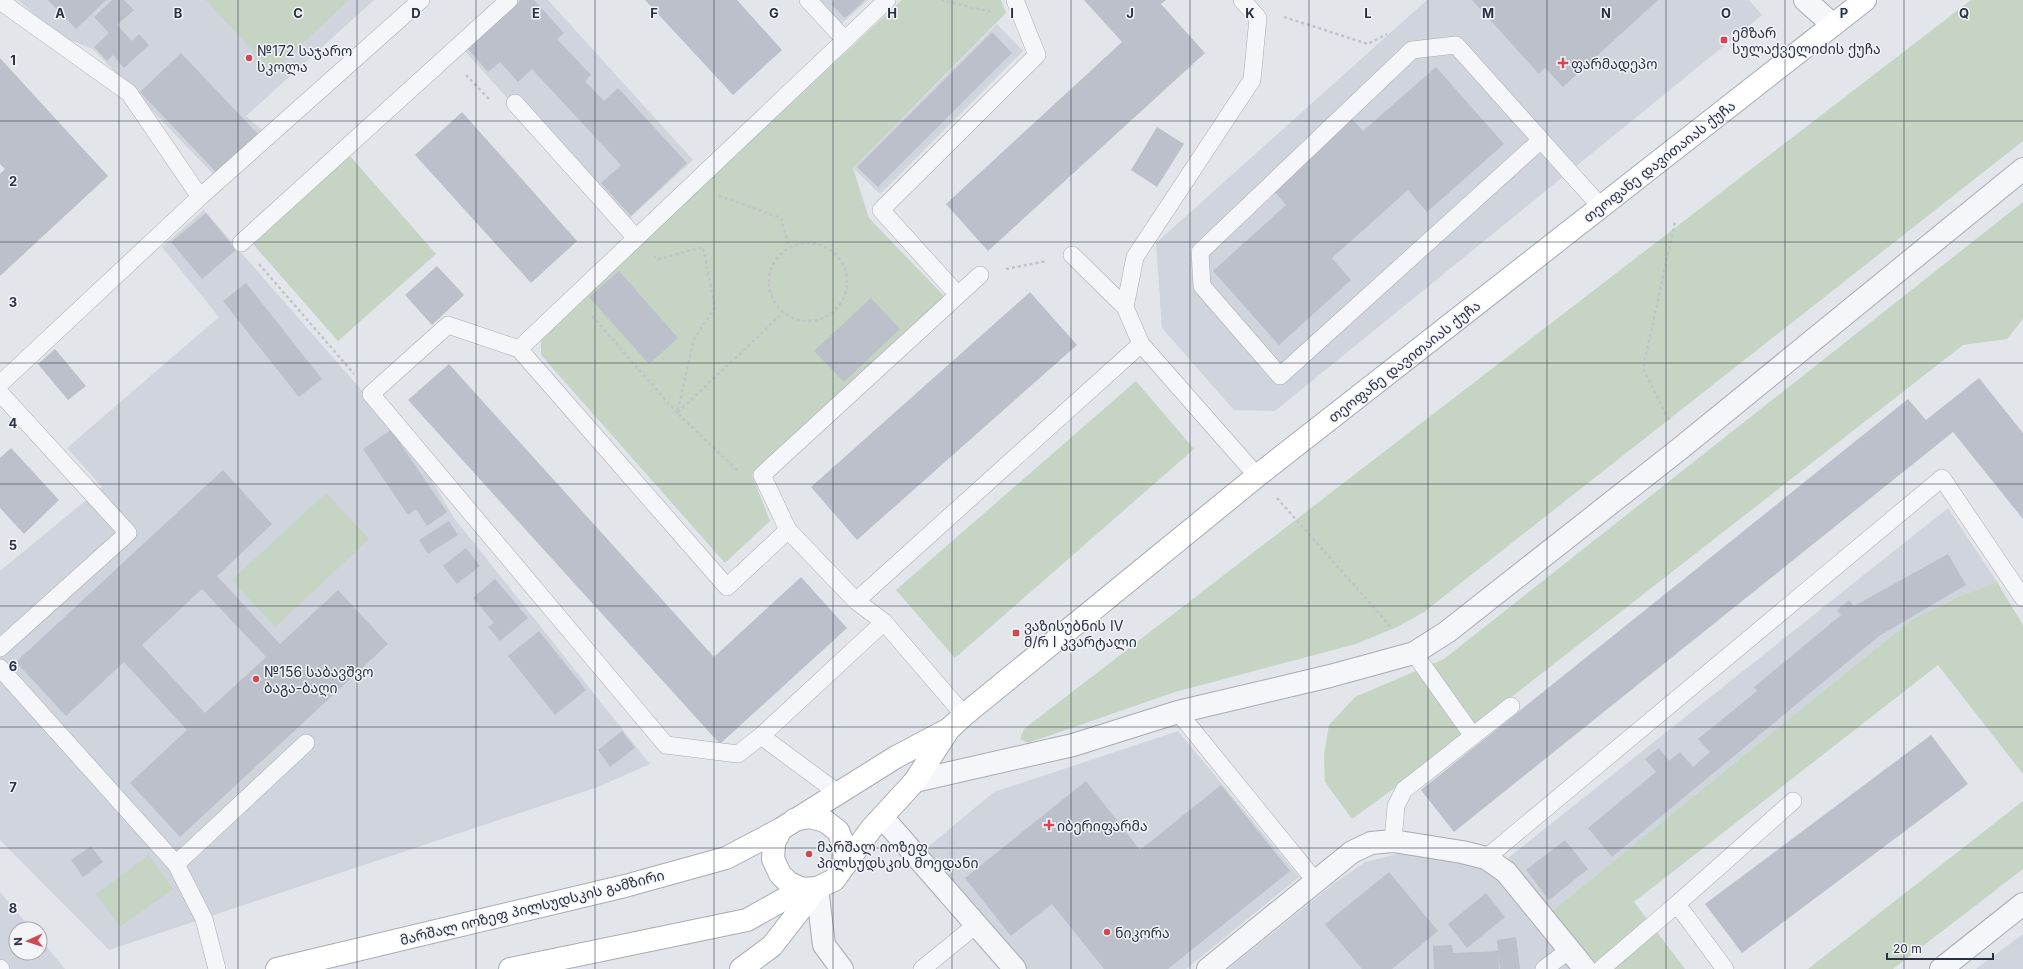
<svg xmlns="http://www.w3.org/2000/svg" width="2023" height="969" font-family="Inter,'Noto Sans Georgian',sans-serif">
<rect width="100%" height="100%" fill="#e2e5ea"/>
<!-- built -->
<path fill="#d0d4dc" d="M18,0H374L246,116L264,132L216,177L93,49L60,36Z
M515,0H548L693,160L622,225L462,48Z
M820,0H868L841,24Z
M1427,0H1749L1762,15L1275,411L1234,410L1162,328L1156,243Z
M997,24L1023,51L880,194L853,168Z
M204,210L413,449L454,518L650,764L598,787L109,950L0,840V571L102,487L67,448L219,317L162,247Z
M1948,508L1997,582L1958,597L1911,620L1552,911L1508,858Z
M1178,731L1299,877L1186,969H1025L923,851L994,792Z
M1401,853L1482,864L1500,881L1573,969H1228L1336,882L1365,862Z
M0,892L31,929H16V953H40V939L65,969H0Z
M2023,934V969H1976Z"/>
<!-- green -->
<path fill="#c6d4c3" d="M206,0H349L272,72Z
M902,0H1001L1006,13L853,168L869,218L944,296L752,475L770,521L725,563L541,355V335Z
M1971,0H2023V141L1424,612L1397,627L1356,644L1175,692L1028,743L1020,739L1024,729Z
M350,156L436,254L338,341L252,243Z
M2023,202V319L2007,339L1963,345L1400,784L1352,819L1325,782L1324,754L1329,725L1355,697L1444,659Z
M1136,381L1194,449L955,658L896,590Z
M326,493L369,539L275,627L232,580Z
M1997,582L2023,625V774L1938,665L1634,902L1685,969H1601L1552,911L1911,620L1958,597Z
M2023,801V869L1893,969H1808Z
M149,855L173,889L120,927L96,894Z"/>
<!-- building -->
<path fill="#bcc0ca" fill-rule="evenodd" d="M48,0H106L76,29Z
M112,0H124L134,10L117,25L132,41L139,34L149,45L124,68L113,55L107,61L94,47L109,33L94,17Z
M521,0H534L564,33L557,39L591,75L585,81L604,101L618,88L687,163L631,216L601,183L621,165L532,69L518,82L500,62L488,72L468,49Z
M645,0H737L782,50L733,95Z
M835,0H865L845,18L831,4Z
M1084,0H1166L1161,4L1205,53L988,251L946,204L1122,42Z
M1472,0H1658L1563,87L1545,68L1539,74Z
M992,32L1012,53L878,187L857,167Z
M181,53L258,134L217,173L140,92Z
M0,58L108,176L0,276V174L5,169L0,164Z
M1436,67L1504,144L1427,212L1408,190L1332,258L1351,280L1279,345L1213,271L1286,205L1272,189L1352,119L1363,131Z
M462,112L577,241L531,283L415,155Z
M1157,127L1184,144L1157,187L1131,170Z
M206,213L236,250L202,279L171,242Z
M437,266L464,295L432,325L405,295Z
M619,271L678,338L649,364L589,297Z
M246,283L322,379L299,397L223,301Z
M1030,292L1077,345L857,540L811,487Z
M871,298L900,329L844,382L814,351Z
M55,349L86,386L68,400L38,364Z
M449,364L714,657L801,577L847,628L720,744L408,400Z
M1979,378L2023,433V519L1953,432L1454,832L1421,790L1908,399L1926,420Z
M391,430L447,512L427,526L416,509L408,515L363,449Z
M11,448L59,500L24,534L0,508V458Z
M223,470L272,524L217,576L280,644L338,590L388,644L180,837L130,783L187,730L124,662L66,716L16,662ZM202,589L266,657L205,713L142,645Z
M449,521L458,535L428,554L419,540Z
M466,548L480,566L457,584L443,566Z
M1948,554L1966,585L1879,636L1612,857L1588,828L1656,772L1645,759L1659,748L1669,761L1680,752L1693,767L1710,752L1698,739L1757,691L1754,687L1841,615L1837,610L1849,600L1854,606Z
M495,579L528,618L500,641L488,627L494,623L473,598Z
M539,631L586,690L555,715L508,656Z
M622,731L635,748L610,767L598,750Z
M1931,735L1968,784L1742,953L1705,904Z
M1086,781L1140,850L1221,785L1290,871L1168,969H1104L1052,904L1011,936L965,878Z
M1565,840L1588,869L1549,900L1526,870Z
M91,846L103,862L83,877L71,860Z
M1389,872L1438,931L1392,969H1362L1325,924Z
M1486,893L1505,917L1467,948L1448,924Z
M1516,937L1520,969H1500L1498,953L1499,969H1434L1433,946L1452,945L1453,953L1498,951L1497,940Z"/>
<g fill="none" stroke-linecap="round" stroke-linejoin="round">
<defs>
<path id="lane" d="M808,0L845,40
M887,0L519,349L727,587L788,530L856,601L884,622L964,715
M1242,0L1258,18L1252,80L1135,257L1125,307L1141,344L1257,476
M0,1L129,93L200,197L0,384
M515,103L636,238
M1541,140L1280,376L1202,286L1200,252L1412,50L1456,45L1601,207
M200,197L421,0
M241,243L509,0
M1072,255L1125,307
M958,295L881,210L1037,55L1015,0
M519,349L448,325L371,394L666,745L738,754L761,736L884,622
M0,393L128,533L0,648
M788,530L762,475L980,275
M856,601L1141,344
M1414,653L1473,736
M0,668L176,864L204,919L217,969
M1178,712L1316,882
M761,736L838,793
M1393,841L1396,806L1404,790L1511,706
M1486,858L1942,478L2023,598
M176,864L306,743
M1677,904L1793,801
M0,968L1,969
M922,969L976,925
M1544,969L1569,950
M1601,969L1677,904L1725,969"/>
<path id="street" d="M1805,0L1833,25
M915,781L1073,745L1178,712L1330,676L1414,653L1447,632L1682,447L2023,169
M883,818L1015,969
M817,888L824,945L842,969
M1208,969L1352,852L1371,843L1393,841L1462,852L1486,858L1506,872L1585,969
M1941,969L2023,904"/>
<path id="secondary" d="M949,729L896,757L781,829L774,843L773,859L780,874L789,883L802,889L817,888L834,880L871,829L915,781L949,729L964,715L1257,476L1865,0
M794,820L810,817L825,821L838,831L844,845L843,865
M277,969L625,886L726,858L781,829
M510,969L747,920L802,889
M741,969L772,946L817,888"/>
</defs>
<!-- lane casing -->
<use href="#lane" stroke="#a7abb4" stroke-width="18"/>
<!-- street casing -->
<use href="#street" stroke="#a7abb4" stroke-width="24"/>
<!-- secondary casing -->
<use href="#secondary" stroke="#a7abb4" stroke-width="24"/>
<!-- path -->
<path stroke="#c0c3c9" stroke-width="2.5" stroke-dasharray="3 3" stroke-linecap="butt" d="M941,0L991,12
M1284,17L1368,44L1387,34
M466,75L489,99
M719,196L781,218L789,247
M769 282a39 39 0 1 1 78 0a39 39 0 1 1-78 0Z
M259,264L354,374
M1006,269L1047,261
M592,316L677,413L694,339L715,308L703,247L659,259L655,256
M1669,420L1643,368L1675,222
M737,470L677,413L783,313
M1277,498L1392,628"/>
<!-- lane -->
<use href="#lane" stroke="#f5f6f9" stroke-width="17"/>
<!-- street -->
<use href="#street" stroke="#f5f6f9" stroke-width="22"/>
<!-- secondary -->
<use href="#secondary" stroke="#fff" stroke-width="22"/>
</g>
<!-- grid -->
<path fill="none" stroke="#2a3142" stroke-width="1" stroke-opacity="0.55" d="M119,0V969M238,0V969M357,0V969M476,0V969M595,0V969M714,0V969M833,0V969M952,0V969M1071,0V969M1190,0V969M1309,0V969M1428,0V969M1547,0V969M1666,0V969M1785,0V969M1904,0V969M0,121H2023M0,242H2023M0,363H2023M0,484H2023M0,606H2023M0,727H2023M0,848H2023"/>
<!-- markers -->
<g fill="#cf4852" stroke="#f2f4f8" stroke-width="1.5">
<rect x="1720" y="36" width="8" height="8" rx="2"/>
<circle cx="249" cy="58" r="4"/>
<path d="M1561 57h4v4h4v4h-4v4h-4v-4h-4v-4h4z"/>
<rect x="1012" y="629" width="8" height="8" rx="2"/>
<circle cx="256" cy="679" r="4"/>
<path d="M1047 819h4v4h4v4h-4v4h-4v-4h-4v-4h4z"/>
<circle cx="809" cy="854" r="4"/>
<circle cx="1107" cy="932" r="4"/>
</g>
<g text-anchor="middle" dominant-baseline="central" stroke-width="3" stroke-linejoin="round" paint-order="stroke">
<!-- poi labels -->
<g font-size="14" fill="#2a3142" stroke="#f2f4f8" text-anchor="start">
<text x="1732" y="32">ემზარ<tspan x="1732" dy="16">სულაქველიძის ქუჩა</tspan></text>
<text x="257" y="50">№172 საჯარო<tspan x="257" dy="16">სკოლა</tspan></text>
<text x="1571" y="63">ფარმადეპო</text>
<text x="1024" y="625">ვაზისუბნის IV<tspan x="1024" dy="16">მ/რ I კვარტალი</tspan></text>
<text x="264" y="671">№156 საბავშვო<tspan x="264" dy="16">ბაგა-ბაღი</tspan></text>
<text x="1057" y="825">იბერიფარმა</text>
<text x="817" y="846">მარშალ იოზეფ<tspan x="817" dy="16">პილსუდსკის მოედანი</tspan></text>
<text x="1115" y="932">ნიკორა</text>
</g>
<!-- street labels -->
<g font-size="14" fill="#2a3142" stroke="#f2f4f8">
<text transform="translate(1659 161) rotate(-38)">თეოფანე დავითაიას ქუჩა</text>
<text transform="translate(1404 361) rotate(-38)">თეოფანე დავითაიას ქუჩა</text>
<text transform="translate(532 907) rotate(-14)">მარშალ იოზეფ პილსუდსკის გამზირი</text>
</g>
</g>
<g font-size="13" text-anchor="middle" font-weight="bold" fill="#2a3142" stroke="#f2f4f8" stroke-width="3" stroke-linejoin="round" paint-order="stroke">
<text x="60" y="18">A</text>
<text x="178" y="18">B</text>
<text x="298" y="18">C</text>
<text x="416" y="18">D</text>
<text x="536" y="18">E</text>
<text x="654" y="18">F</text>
<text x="774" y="18">G</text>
<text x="892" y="18">H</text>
<text x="1012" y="18">I</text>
<text x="1130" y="18">J</text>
<text x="1250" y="18">K</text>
<text x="1368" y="18">L</text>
<text x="1488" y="18">M</text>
<text x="1606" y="18">N</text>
<text x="1726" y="18">O</text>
<text x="1844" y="18">P</text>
<text x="1964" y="18">Q</text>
<text x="13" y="65">1</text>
<text x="13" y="186">2</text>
<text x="13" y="307">3</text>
<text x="13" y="428">4</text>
<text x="13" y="550">5</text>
<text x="13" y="671">6</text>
<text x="13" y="792">7</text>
<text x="13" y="913">8</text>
</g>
<!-- north arrow -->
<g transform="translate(28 941) rotate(267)"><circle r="19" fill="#f2f4f8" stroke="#a2a6af"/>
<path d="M0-3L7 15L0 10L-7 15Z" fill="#cf4852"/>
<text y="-6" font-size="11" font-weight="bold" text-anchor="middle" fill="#2a3142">N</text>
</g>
<!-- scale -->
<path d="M1887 953v6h106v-6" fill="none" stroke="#2a3142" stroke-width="2"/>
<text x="1893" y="953" font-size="12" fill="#2a3142" stroke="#f2f4f8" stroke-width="3" paint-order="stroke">20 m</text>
</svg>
